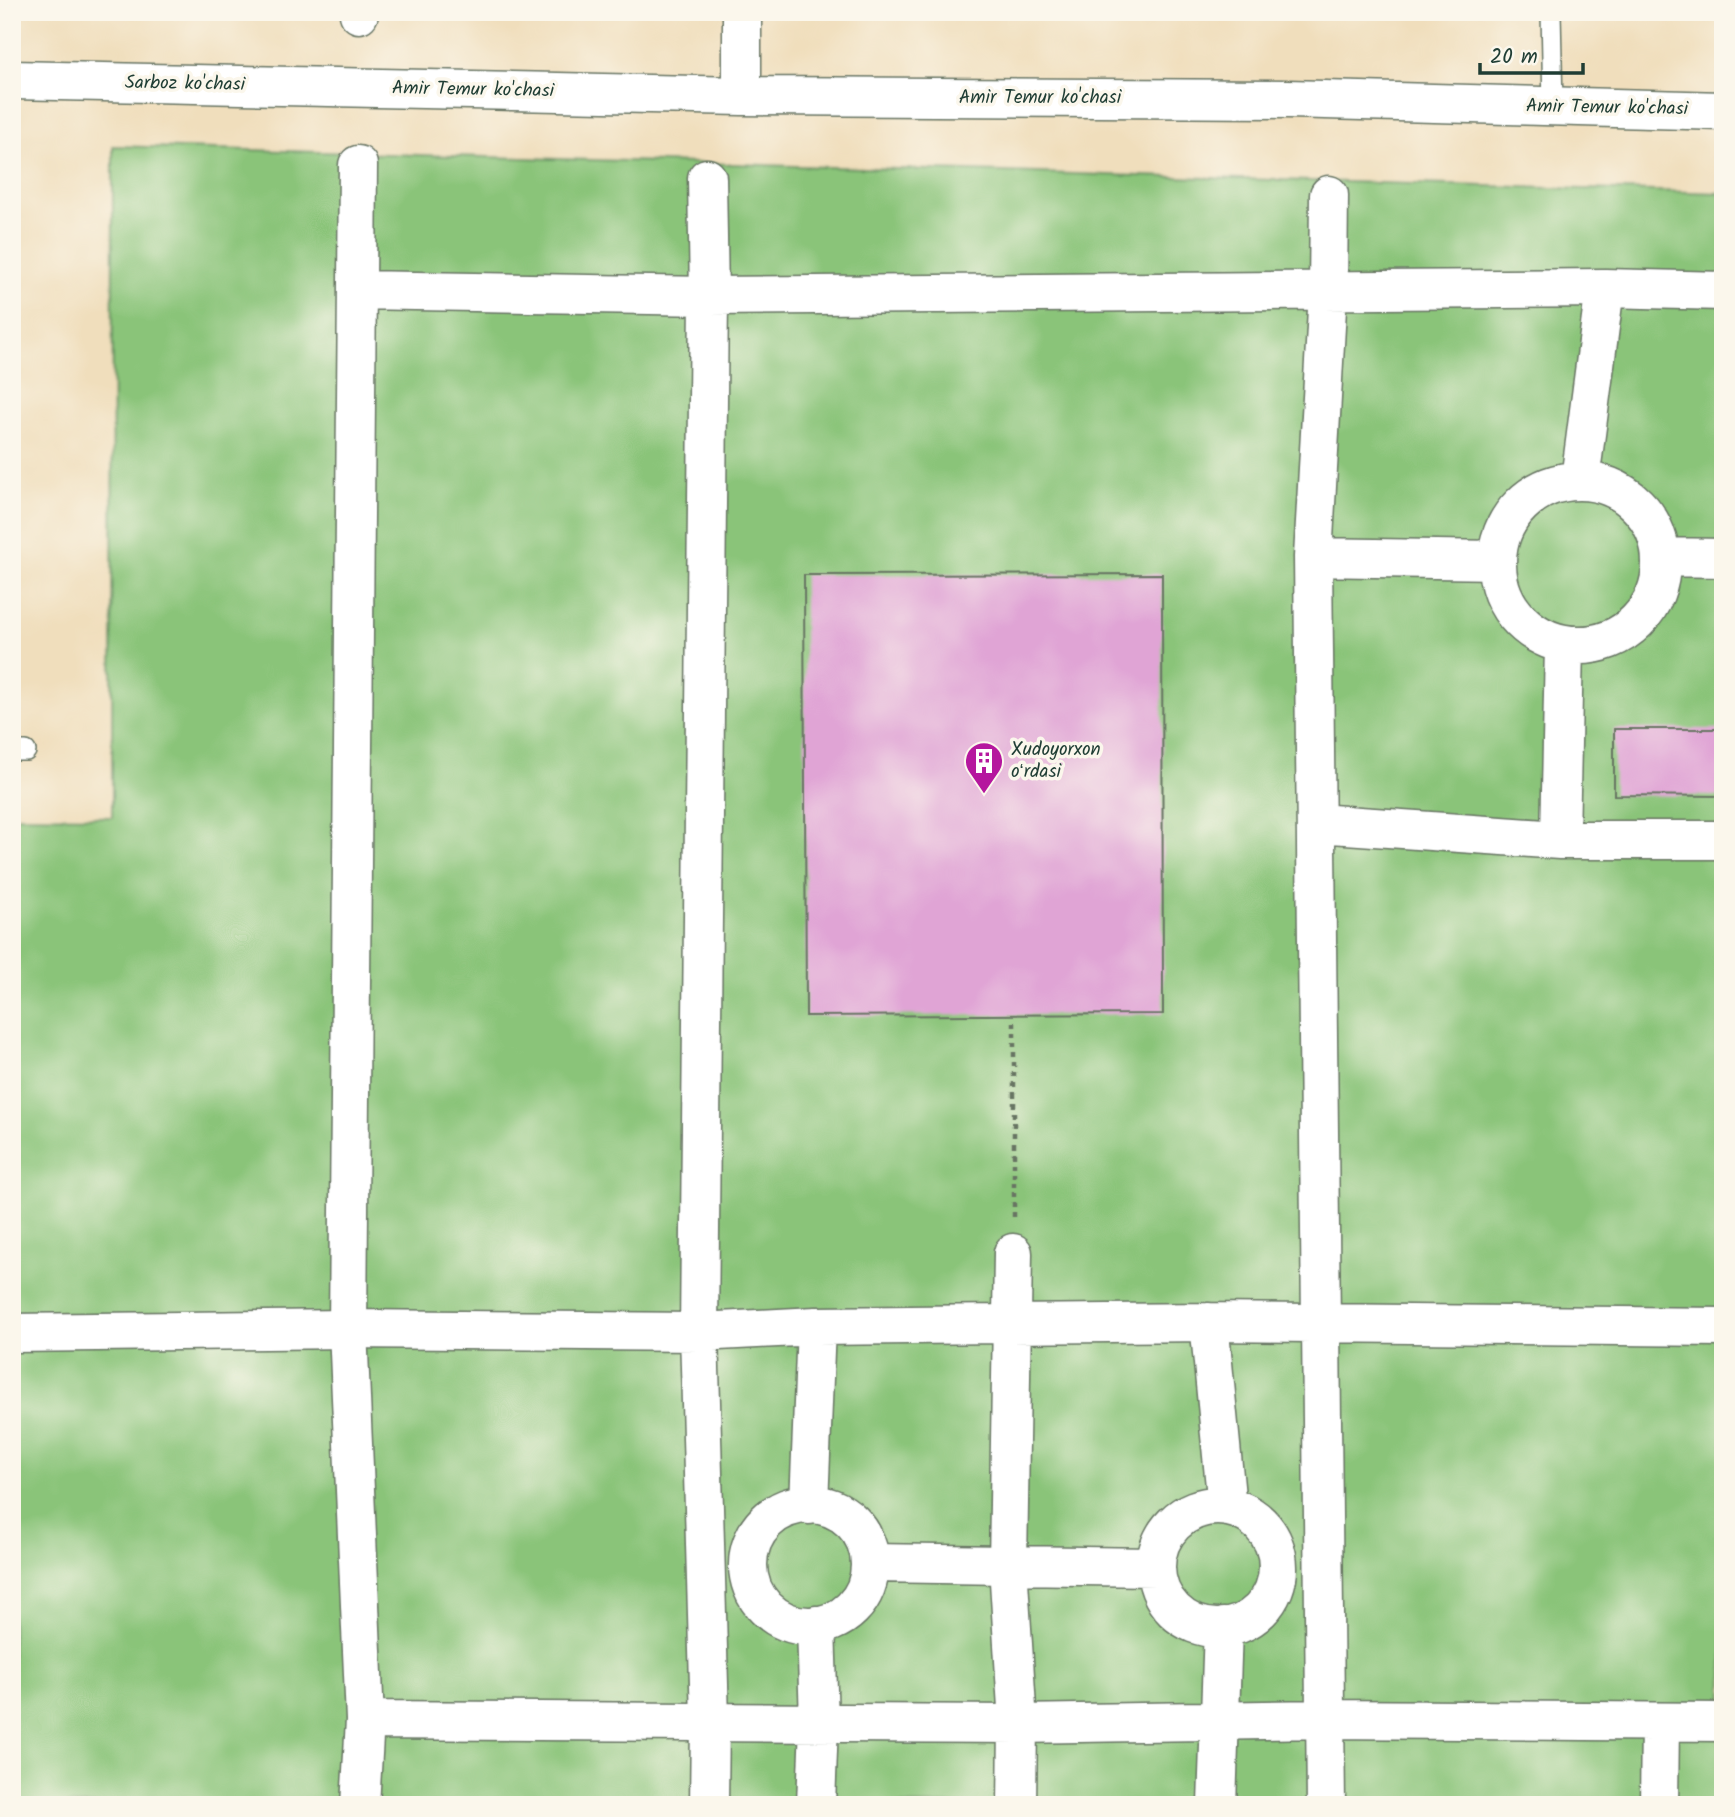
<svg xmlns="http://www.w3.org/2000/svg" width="1735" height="1817" font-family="Kalam,sans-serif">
<rect width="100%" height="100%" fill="#fbf7ec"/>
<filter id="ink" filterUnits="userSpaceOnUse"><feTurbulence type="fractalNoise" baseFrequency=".0143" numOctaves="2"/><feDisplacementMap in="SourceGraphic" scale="14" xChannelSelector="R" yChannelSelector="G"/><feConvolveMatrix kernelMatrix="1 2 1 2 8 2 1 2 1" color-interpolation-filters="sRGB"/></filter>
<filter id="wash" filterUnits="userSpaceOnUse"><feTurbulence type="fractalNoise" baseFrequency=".00686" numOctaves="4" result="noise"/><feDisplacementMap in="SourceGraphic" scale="28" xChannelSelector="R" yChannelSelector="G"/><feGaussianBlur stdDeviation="1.57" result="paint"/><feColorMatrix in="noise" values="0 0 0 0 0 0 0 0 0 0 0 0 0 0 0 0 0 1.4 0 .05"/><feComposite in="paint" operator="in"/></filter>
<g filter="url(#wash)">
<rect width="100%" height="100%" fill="#f0debc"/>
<!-- green -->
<path fill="#8ac479" stroke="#548056" stroke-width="2" d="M113,146L1723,193V1805H12V816L112,817Z"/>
<g id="blocks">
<!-- building -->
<path fill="#e0a4d5" d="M1162,574L1163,1014L806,1016L804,575Z
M1614,729H1723V796L1614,795Z"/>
</g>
</g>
<g filter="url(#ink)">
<use href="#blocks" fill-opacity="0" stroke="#687564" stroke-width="2"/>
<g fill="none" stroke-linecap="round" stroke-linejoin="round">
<defs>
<path id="lane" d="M1551,12L1553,107
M12,751H26"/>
<path id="street" d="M359,12V14
M358,165L348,1329L365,1720L360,1805
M707,178L709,296L699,1332L710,1720L709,1805
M357,290L709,296L1605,288L1723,291
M1580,480L1605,288
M1497 563a82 82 0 1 1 164 0a82 82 0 1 1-164 0Z
M1313,557L1497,560
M1661,557L1723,558
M1317,823L1560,840H1723
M1560,840L1564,645
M1013,1253L1008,1565L1018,1724L1017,1805
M1209,1322L1227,1507
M12,1333L348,1329L699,1332L816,1326L1209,1322L1723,1327
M748 1565a61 61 0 1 1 122 0a61 61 0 1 1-122 0Z
M809,1505L816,1326
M1156 1567a61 61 0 1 1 122 0a61 61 0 1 1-122 0Z
M870,1563L1156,1567
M365,1720L1018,1724L1322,1719L1723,1722
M816,1805L819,1723L816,1625
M1217,1805L1223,1627
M1326,1805L1313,557L1328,291L1329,195
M1659,1805L1660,1723"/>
<path id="secondary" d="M12,80L742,96L1288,99L1723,111
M742,96V12"/>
</defs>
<!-- lane casing -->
<use href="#lane" stroke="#687564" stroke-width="22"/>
<!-- street casing -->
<use href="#street" stroke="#687564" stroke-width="41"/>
<!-- secondary casing -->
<use href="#secondary" stroke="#687564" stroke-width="41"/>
<!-- path -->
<path stroke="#687564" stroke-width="4.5" stroke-dasharray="5 5" stroke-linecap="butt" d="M1014,1217V1017"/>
<!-- lane -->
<use href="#lane" stroke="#fff" stroke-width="19"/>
<!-- street -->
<use href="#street" stroke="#fff" stroke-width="38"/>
<!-- secondary -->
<use href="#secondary" stroke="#fff" stroke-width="38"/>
</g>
</g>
<!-- icons -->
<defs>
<symbol id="building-pin" viewBox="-11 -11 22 30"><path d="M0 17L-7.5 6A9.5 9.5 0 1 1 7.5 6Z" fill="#b5179e" stroke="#fbf7ec"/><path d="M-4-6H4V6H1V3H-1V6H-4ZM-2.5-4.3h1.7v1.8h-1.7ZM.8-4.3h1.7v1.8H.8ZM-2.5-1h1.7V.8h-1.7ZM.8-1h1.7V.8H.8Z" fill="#fff"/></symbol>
</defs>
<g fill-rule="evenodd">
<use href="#building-pin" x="962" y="739" width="44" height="60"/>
</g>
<g text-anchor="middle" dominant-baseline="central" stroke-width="7" stroke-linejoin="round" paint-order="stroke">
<!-- street labels -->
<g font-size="19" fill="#1f3d34" stroke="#fbf7ec">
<text transform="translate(185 84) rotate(1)">Sarboz ko'chasi</text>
<text transform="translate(473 90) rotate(1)">Amir Temur ko'chasi</text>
<text x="1040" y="98">Amir Temur ko'chasi</text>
<text transform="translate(1607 108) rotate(1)">Amir Temur ko'chasi</text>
</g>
<!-- poi labels -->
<g font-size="19" fill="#1f3d34" stroke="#fbf7ec" text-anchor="start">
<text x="1011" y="750">Xudoyorxon<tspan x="1011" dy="22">oʻrdasi</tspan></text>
</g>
</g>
<!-- margin -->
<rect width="1735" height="1817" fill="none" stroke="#fbf7ec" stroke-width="42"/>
<!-- scale -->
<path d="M1480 63v10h103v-10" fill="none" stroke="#1f3d34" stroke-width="3.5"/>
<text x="1490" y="63" font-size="21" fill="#1f3d34" stroke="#fbf7ec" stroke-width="5" paint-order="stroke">20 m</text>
</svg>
